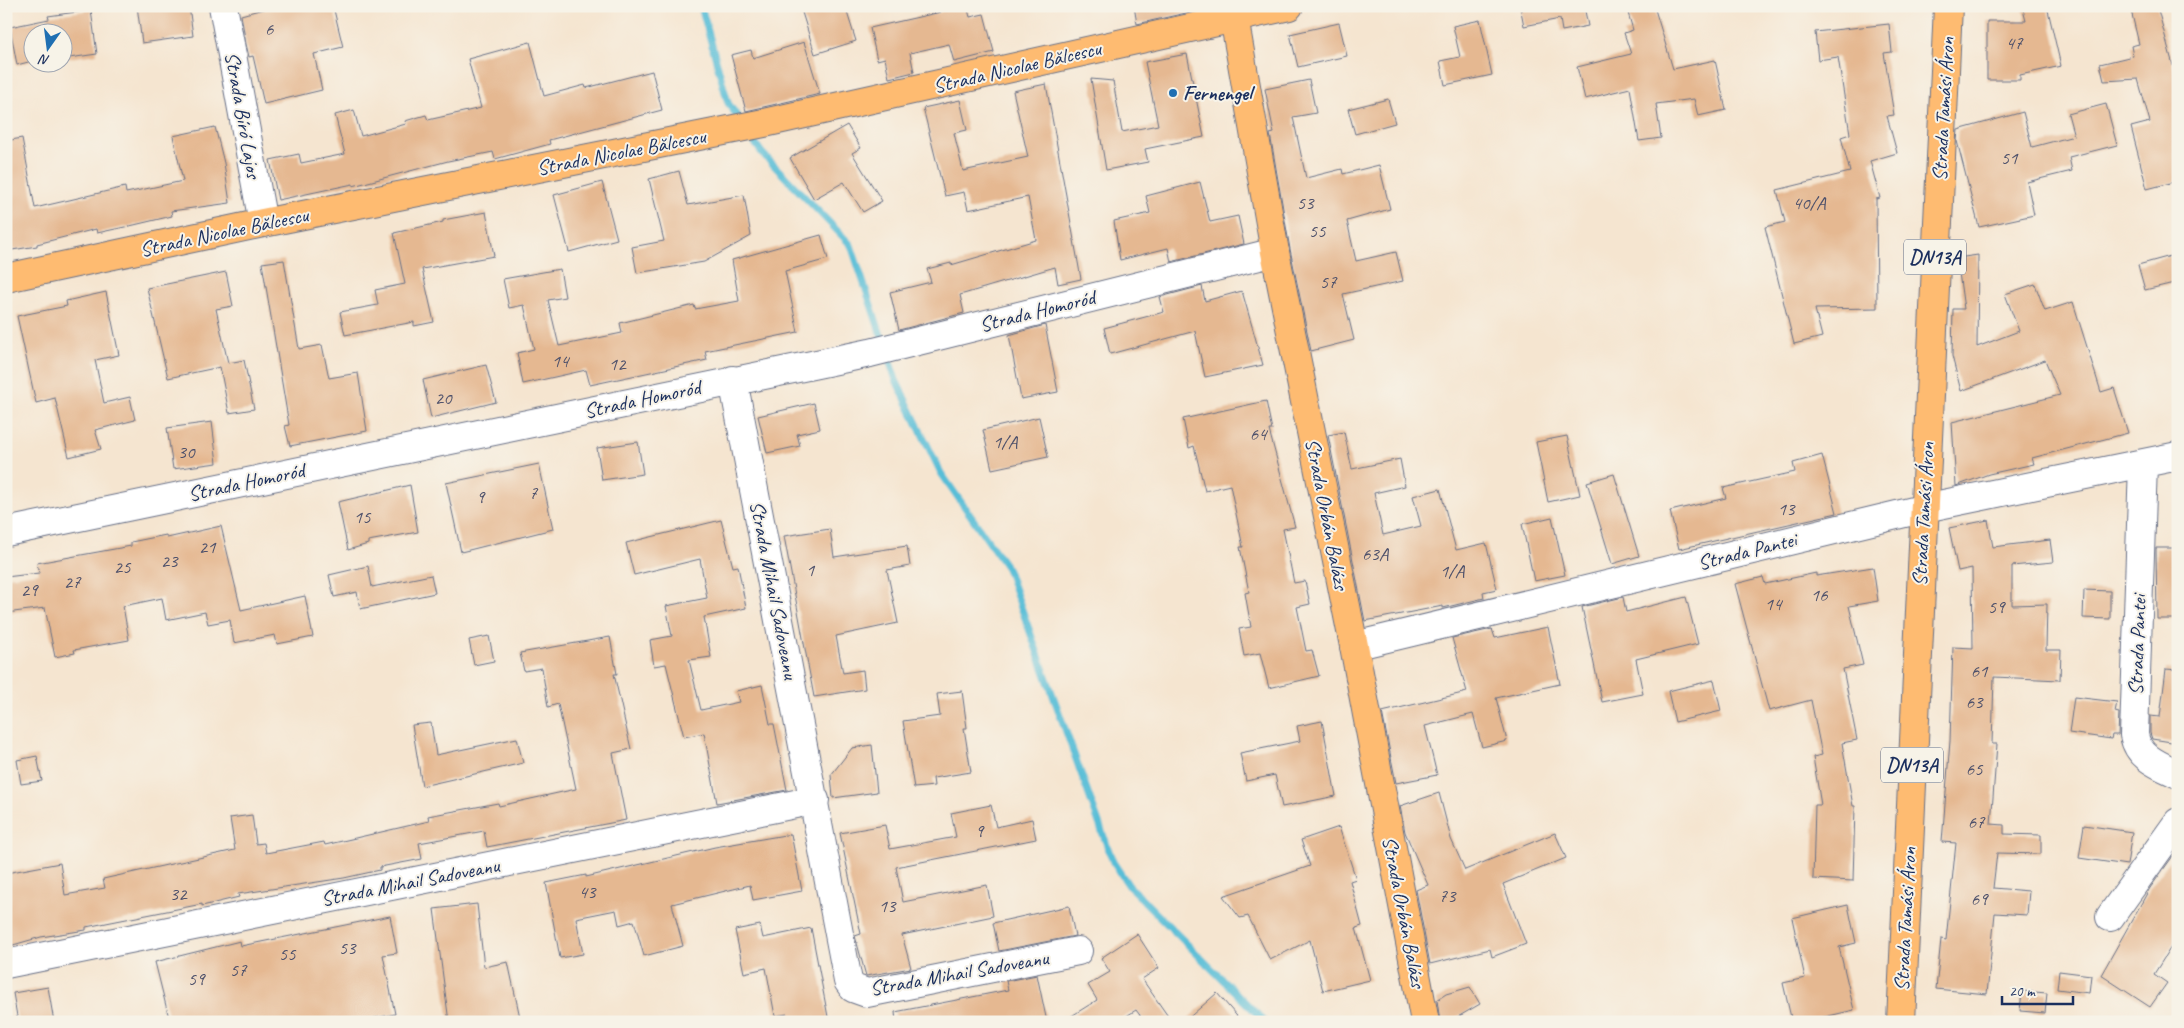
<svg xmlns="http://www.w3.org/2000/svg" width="2184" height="1028" font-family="Caveat,sans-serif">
<rect width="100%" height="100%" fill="#f7f3e8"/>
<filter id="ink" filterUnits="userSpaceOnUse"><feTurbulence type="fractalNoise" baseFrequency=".02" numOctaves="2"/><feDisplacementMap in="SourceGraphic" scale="10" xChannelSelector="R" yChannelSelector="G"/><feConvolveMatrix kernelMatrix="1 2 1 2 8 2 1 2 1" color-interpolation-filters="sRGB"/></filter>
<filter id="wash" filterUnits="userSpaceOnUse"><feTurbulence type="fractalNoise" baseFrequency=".0096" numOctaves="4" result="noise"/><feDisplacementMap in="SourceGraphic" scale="20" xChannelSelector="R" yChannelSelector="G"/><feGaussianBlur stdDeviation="1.12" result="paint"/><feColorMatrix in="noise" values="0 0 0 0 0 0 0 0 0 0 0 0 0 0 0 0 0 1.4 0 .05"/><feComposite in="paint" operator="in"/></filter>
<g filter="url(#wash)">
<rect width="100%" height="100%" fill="#f5e5d0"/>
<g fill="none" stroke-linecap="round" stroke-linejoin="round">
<!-- stream -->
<path stroke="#59bed7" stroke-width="7" d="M701,6L728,103L741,122
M748,133L762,153L851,245L884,344
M887,354L896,380L941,473L1007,568L1113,862L1129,886L1265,1022"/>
</g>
<g id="blocks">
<!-- building -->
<path fill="#e5b891" d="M137,6H189L193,36L142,43Z
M274,6H333L343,47L314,54L322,90L264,104L253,56L249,57L246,44L241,15Z
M800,6H845L856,41L815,54Z
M940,6H967L970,17L984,14L994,52L954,62L949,44L910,53L914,72L889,78L885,58L877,60L870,28L941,12Z
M1134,6H1195V11L1137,24Z
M1520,6H1584L1588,26L1562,31L1560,19L1524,26Z
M1626,6H1654L1673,69L1715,60L1726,110L1698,116L1694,99L1656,104L1661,138L1639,141L1630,88L1585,99L1577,67L1631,54L1624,33L1633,30Z
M2022,6H2047L2061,66L2020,75V80H1987V21H2026Z
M2130,6H2157L2178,84V181L2147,189L2131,127L2150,122L2138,79L2104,81L2100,64L2133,56L2131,46L2139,44Z
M91,10L97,54L62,59V32H32V61L17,65L10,27L49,19L48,16Z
M1480,20L1492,75L1445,85L1440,61L1460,57L1453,26Z
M1339,23L1347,56L1298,67L1290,34Z
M1889,24L1892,52L1884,53L1894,115L1887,116L1897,153L1870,161L1880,198L1876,199L1877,308L1815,309L1822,337L1794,344L1765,227L1785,222L1777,190L1850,172L1841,137L1850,134L1838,57L1818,60L1815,32Z
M530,42L544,96L585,85L586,88L652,71L662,110L549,140L550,144L495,159L493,152L448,161L353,186V184L278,200L270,160L299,154L301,163L345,154L335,115L354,110L361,136L406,124L405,121L426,115L428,120L481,108L468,59Z
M804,42L820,94L746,111L731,55L751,50L753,58Z
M1187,54L1204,137L1145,149L1148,162L1106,170L1091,79L1113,81L1122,132L1158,125L1145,62Z
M1309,80L1316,113L1293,117L1306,178L1342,169L1343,174L1379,165L1390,209L1347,221L1356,261L1396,252L1403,281L1343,294L1354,340L1311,351L1290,249L1270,134L1274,133L1265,89Z
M1046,84L1081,279L1058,284L1055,267L960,295L964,313L899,330L890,292L931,282L927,269L951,263V265L1036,240L1028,197L968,210L964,192L945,196L923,108L960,100L967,130L954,133L963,171L1028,157L1013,91Z
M1388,99L1395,123L1355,134L1348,109Z
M2106,104L2117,145L2069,157L2072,171L2027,182L2034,215L1979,227L1957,141L1958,130L2023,112L2032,147L2074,136L2068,114Z
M847,125L861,148L852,153L882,201L863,212L844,182L814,199L790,158Z
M215,127L224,163L230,203L171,211L172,216L134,225L97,233L96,229L37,244V246L6,251V141L22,138L35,208L125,187L126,193L183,181L173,136Z
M679,171L688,205L744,195L751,236L704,262L637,273L632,247L664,241L649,179Z
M602,182L617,239L569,252L554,195Z
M1200,182L1210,222L1238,216L1244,244L1171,262L1168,248L1120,260L1114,221L1150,213L1146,196Z
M486,212L494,256L422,269L434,322L414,326V322L345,335L340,312L378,305L375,290L405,284L394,233L443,222V220Z
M821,235L828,259L785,271L798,332L705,351L707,360L590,385L586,370L523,384L517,353L534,349L524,305L509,308L503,279L560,269L565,297L548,300L559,346L622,333L620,323L694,305L695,309L739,301L732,260Z
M2178,254V282L2145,290L2138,265Z
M1978,255L1977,347L2019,331L2005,294L2035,284L2045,311L2073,302L2101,392L2114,388L2128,433L2032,458L2034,464L1989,474L1956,486L1952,422L2060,395L2045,360L1961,391L1952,356L1953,309H1964L1957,258Z
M284,260L299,349L322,345L329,378L358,373L367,431L290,446L285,426L289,425L262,263Z
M226,272L233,306L216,309L228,363L244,360L254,409L229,413L220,367L168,378L147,288Z
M1202,286L1205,301L1242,291L1263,365L1205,377L1195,331L1110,354L1104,328L1164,312L1160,297Z
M106,292L119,355L95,360L104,403L130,397L135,420L95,430L101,449L69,457L55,398L36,403L17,316L67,306L66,301Z
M1045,325L1058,392L1021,399L1009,335Z
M486,365L496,402L431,418L423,380Z
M1266,401L1272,430H1269L1295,527L1283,529L1294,583L1305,581L1310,604L1297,607L1306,651L1312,650L1319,676L1269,688L1260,653L1244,656L1239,629L1251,627L1245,593L1249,592L1240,547H1243L1230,485L1205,491L1194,446L1189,448L1183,419Z
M814,403L820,429L797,434L800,446L767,453L758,416Z
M1039,417L1048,457L992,469L983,430Z
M212,422L217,463L173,469L167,428Z
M1344,432L1352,469L1400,459L1405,486L1374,493L1383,535L1421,526L1413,496L1440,489L1456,550L1486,543L1497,589L1483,592L1484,598L1443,608V606L1365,621L1328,435Z
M1567,436L1580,495L1548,502L1536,442Z
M638,442L643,474L602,480L597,448Z
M1822,455L1837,513L1679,549L1670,511L1726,498L1723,488L1795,472L1793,463Z
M539,464L553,529L461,552L446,483Z
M1614,474L1639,556L1612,564L1587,482Z
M410,485L418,532L368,541V544L348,550L338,502Z
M1552,517L1565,575L1534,581L1522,524Z
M721,520L733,567L738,566L746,608L704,617L711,657L689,660L701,710L739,702L736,691L762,685L770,724H774L787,790L717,803L704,733L684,737L666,664L654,666L650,640L672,636L666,606L707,598L700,559L634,575L626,543Z
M1988,520L1993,547L2050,540L2053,562L2012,566V605L2047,604L2046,650H2061L2060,680L1994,677L1992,744H1997L1991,824L2004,825V834L2041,835V854L1997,853L1993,888L2029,891L2027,915L1995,913L1987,994L1936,989L1941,939L1946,940L1956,843L1942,842L1950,741L1953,647L1973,648L1972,568L1958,571L1949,528Z
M221,526L241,610L305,596L313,637L277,644L275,635L234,643L230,620L208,624L205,612L166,620L162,598L123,606L129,640L74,650L75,653L55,657L45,608L6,613V577L39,573L37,563L131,546V542L166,535L167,538Z
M830,529L834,557L907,546L910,566L887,570L898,623L836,636L843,673L863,670L865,689L814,697L784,536Z
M2156,548H2178V619H2157Z
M368,566L372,587L431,575L435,593L360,609L357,592L334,597L329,575Z
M1873,567L1878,601L1849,606L1863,665L1843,669L1857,740L1842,743L1853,806H1855L1853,881L1813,879L1815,805H1821L1813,757L1822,755L1811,700L1769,711L1735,584L1763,577L1765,584L1816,573V576Z
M2084,590L2110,591V619L2083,618Z
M1623,597L1626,612L1686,597L1698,644L1636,659L1643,694L1602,702L1582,607Z
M1548,627L1560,684L1496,698L1507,741L1482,747L1473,714L1425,726L1437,775L1396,783L1382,712L1467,692L1452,638L1492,629L1495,638Z
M489,636L494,661L474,665L469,640Z
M610,637L617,674H614L631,749L613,753L626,820L487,847L484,831L419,843L422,859L380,867V870L344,878L238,894L239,897L202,906V904L86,927V930L41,937L6,947V873L60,863L65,895L105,888L103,879L235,850L230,818L252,815L256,844L264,843L266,853L324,842L325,845L429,821L428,816L498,803L499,806L576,789L558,704L548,707L542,668L524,671L520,653Z
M2166,669L2178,670V743L2152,739L2150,733V716L2160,717Z
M1714,680L1721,711L1675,722L1668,691Z
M962,691L967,728H964L971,772L933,778L934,786L914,788L903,721L940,716L937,694Z
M2074,697L2117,702L2115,712L2119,713L2118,735H2112L2111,739L2069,733Z
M1322,721L1336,796L1282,807L1275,775L1246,781L1240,753L1300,741L1297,726Z
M431,723L436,755L517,738L523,763L422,786L412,725Z
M872,745L877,792L833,798L831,775L852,748Z
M37,756L42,781L21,784L17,760Z
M1439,793L1451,839L1465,870L1555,833L1566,858L1503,884L1526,944L1492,957L1490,949L1430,964L1416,890L1428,885L1405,832L1400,806Z
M991,805L996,827L1032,819L1036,839L896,867L903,902L987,885L993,916L902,935L911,968L866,976L855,936L861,934L840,833L885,825L890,849L956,837L951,813Z
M2084,825L2132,832L2127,865L2079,858Z
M1339,827L1356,879L1350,881L1362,926L1356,928L1370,980L1323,991L1310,940L1270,960L1248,916L1240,918L1223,896L1310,866L1301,840Z
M791,834L802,891L753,900L750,885L672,904L683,946L644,956L634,921L619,925L616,910L576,918L583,954L560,958L546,883L586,875V877L715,847Z
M2178,849V936L2154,974L2167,983L2150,1007L2101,975L2150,888Z
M477,904L484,967L508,962L521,1022H449L434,909Z
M1848,905L1856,943L1839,947L1854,1010L1803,1022H1792L1783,983L1805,978L1792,918Z
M1069,906L1075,936L999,951L993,923Z
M390,916L397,953L383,955L395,1014L356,1022H170L155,962L240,941L241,946Z
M760,925L763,938L811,928L829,1022H788L787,1014L775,1016L766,968L744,973L735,930Z
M1137,934L1159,968L1142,979L1172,1022H1145L1136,1010L1117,1022H1062L1097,1000L1088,985L1110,972L1101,958Z
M2059,971L2091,975L2089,993L2057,989Z
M1037,975L1047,1022H896L895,1012L1008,990L1006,981Z
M48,987L54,1022H18L13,993Z
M1470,987L1480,1004L1449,1022H1440L1437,1000L1446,994Z
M2022,991L2047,993L2045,1013L2020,1011Z
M1217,993L1242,1022H1184Z"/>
</g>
</g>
<g filter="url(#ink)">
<use href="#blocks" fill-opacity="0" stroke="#676f86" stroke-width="1"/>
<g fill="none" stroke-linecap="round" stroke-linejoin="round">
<defs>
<path id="minor" d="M223,6L263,223
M733,380L848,981L853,988L867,993L1078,951
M2143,464L2134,735C2138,758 2159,765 2178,774
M6,532L870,353L1275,252
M1354,646L1934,506L2178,456
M2110,917L2178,822
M6,964L815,800"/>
<path id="major" d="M1232,6L1275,252L1354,646L1425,1022
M6,278L263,223L764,123L1289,6
M1901,1022L1948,6"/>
</defs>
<!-- minor casing -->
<use href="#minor" stroke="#676f86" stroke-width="30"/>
<!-- major casing -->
<use href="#major" stroke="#676f86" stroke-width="30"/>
<!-- minor -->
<use href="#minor" stroke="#fff" stroke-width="28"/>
<!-- major -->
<use href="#major" stroke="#febb71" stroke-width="28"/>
</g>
</g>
<!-- markers -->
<circle fill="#1f6fb2" stroke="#f7f3e8" stroke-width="2" cx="1173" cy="93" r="5"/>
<g text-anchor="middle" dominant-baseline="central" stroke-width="4" stroke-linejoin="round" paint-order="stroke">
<!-- number labels -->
<g font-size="19" fill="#4e516b">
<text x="269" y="29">6</text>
<text x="2014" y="43">47</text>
<text x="2009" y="158">51</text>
<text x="1305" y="203">53</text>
<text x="1809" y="203">40/A</text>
<text x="1317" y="231">55</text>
<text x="1328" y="282">57</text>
<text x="560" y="361">14</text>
<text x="617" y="364">12</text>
<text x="443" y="398">20</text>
<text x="1258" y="434">64</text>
<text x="1005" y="442">1/A</text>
<text x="186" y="452">30</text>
<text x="533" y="493">7</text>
<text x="480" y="497">9</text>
<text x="1786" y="509">13</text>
<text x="362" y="517">15</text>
<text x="207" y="547">21</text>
<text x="1375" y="554">63A</text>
<text x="169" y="561">23</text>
<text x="122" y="567">25</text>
<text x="810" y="570">1</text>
<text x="1452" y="571">1/A</text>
<text x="72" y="582">27</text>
<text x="29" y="590">29</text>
<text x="1819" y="595">16</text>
<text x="1773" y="604">14</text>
<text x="1996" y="607">59</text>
<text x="1979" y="671">61</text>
<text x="1974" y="702">63</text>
<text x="1974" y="769">65</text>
<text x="1976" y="822">67</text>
<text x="979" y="831">9</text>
<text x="587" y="892">43</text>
<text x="178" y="894">32</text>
<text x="1447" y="896">73</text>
<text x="1979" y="899">69</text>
<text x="887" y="906">13</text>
<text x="347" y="948">53</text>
<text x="287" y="954">55</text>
<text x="238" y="970">57</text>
<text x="196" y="979">59</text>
</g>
<!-- shield labels -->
<g fill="#f7f3e8" stroke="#5d6a87" stroke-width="1">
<rect x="1904" y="239.5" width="62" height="35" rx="4"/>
<rect x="1881" y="747.5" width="62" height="35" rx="4"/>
</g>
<g font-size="20" font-weight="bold" fill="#1b2f5e">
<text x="1935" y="257">DN13A</text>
<text x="1912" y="765">DN13A</text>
</g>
<!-- street labels -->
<g font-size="21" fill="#1b2f5e" stroke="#f7f3e8">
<text transform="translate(1017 67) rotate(-13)">Strada Nicolae Bălcescu</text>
<text transform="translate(1943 109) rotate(-87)">Strada Tamási Áron</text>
<text transform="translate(243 115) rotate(80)">Strada Bíró Lajos</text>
<text transform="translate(621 152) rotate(-11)">Strada Nicolae Bălcescu</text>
<text transform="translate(224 232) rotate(-12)">Strada Nicolae Bălcescu</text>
<text transform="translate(1037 311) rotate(-14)">Strada Homoród</text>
<text transform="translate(642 399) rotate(-12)">Strada Homoród</text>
<text transform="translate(246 482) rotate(-12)">Strada Homoród</text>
<text transform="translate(1327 514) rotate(79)">Strada Orbán Balázs</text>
<text transform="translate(1923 514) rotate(-87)">Strada Tamási Áron</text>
<text transform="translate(1747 551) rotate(-14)">Strada Pantei</text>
<text transform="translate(774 590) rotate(79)">Strada Mihail Sadoveanu</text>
<text transform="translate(2137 645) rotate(-88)">Strada Pantei</text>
<text transform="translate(410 882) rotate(-11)">Strada Mihail Sadoveanu</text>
<text transform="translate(1404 912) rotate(79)">Strada Orbán Balázs</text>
<text transform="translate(1905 919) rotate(-87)">Strada Tamási Áron</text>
<text transform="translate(959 973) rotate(-10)">Strada Mihail Sadoveanu</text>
</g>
<!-- poi labels -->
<g font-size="21" font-weight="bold" fill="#1b2f5e" stroke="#f7f3e8" text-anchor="start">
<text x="1183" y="93">Fernengel</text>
</g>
</g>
<!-- margin -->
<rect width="2184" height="1028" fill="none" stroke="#f7f3e8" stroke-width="25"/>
<!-- north arrow -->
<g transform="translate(48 48) rotate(194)"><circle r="24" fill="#f7f3e8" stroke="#9fa5b1"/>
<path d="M0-4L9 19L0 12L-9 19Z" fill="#1f6fb2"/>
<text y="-8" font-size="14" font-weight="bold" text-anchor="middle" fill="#1b2f5e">N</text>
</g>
<!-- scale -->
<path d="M2002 996v8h71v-8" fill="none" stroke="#1b2f5e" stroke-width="2.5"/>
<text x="2009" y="996" font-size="15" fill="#1b2f5e" stroke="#f7f3e8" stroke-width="4" paint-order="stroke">20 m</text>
</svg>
